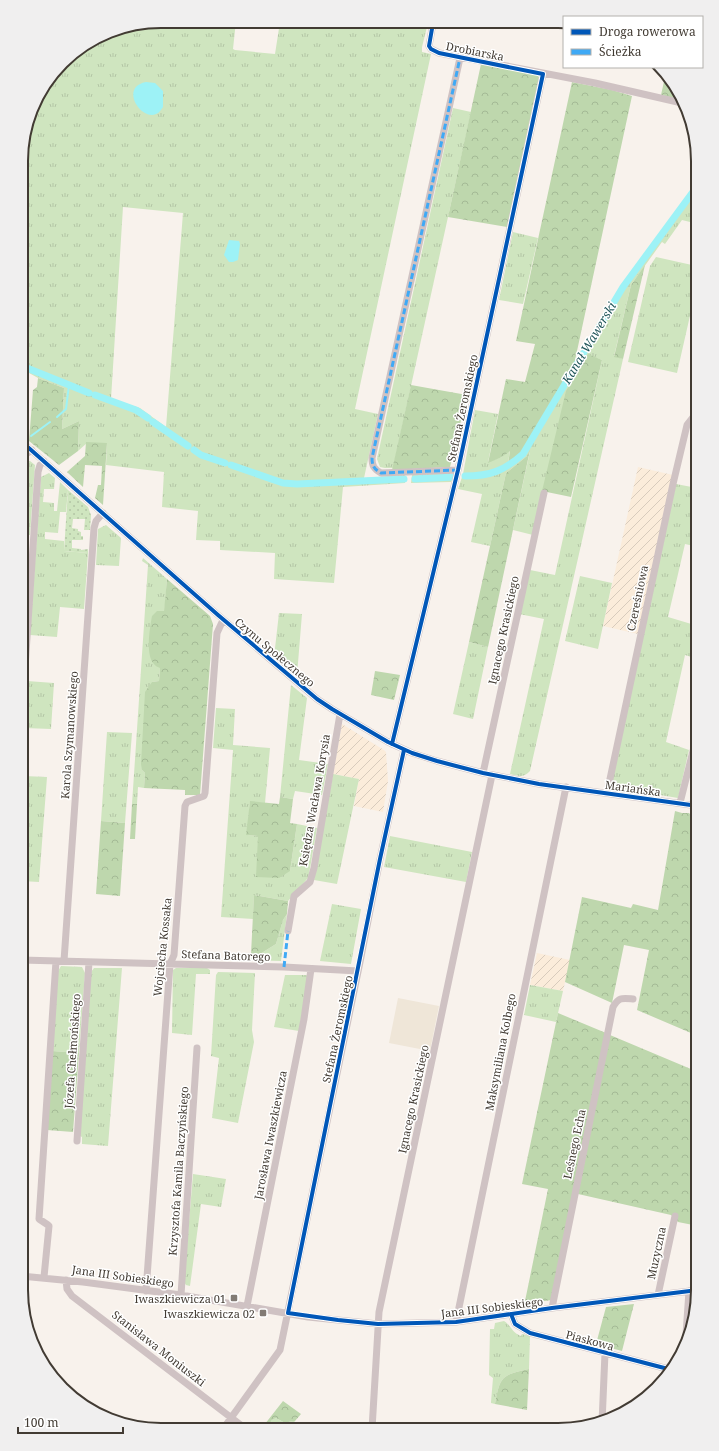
<svg xmlns="http://www.w3.org/2000/svg" width="719" height="1451" font-family="'Noto Serif',serif">
<defs>
<pattern id="industrial-furrows" width="10" height="10" patternUnits="userSpaceOnUse"><rect width="10" height="10" fill="#fbecda"/><path d="M-1 1l2-2M0 10L10 0M9 11l2-2" fill="none" stroke="#d8cbbc"/></pattern>
<pattern id="grass-tufts" width="24" height="20" patternUnits="userSpaceOnUse"><rect width="24" height="20" fill="#cfe5bf"/><path d="M3 7l-1-3M5 7V3M7 7l1-3M15 17l-1-3M17 17v-4M19 17l1-3" fill="none" stroke="#b3c5a5"/></pattern>
<pattern id="forest-crowns" width="20" height="18" patternUnits="userSpaceOnUse"><rect width="20" height="18" fill="#bed7ad"/><path d="M2 6a3 3 0 1 1 6 0M12 15a3 3 0 1 1 6 0" fill="none" stroke="#a4b995"/></pattern>
<pattern id="park-dots" width="8" height="8" patternUnits="userSpaceOnUse"><rect width="8" height="8" fill="#cfe5bf"/><path d="M2 2h.1M6 6h.1" fill="none" stroke="#b3c5a5" stroke-width="1.8" stroke-linecap="round"/></pattern>
</defs>
<rect width="100%" height="100%" fill="#f8f2ec"/>
<!-- industrial -->
<path fill="url(#industrial-furrows)" d="M638,467L673,475L638,634L603,626Z
M342,724L384,750L386,752L388,781L383,812L354,806L359,779L333,774Z
M537,953L570,960L563,991L530,985Z"/>
<!-- education -->
<path fill="#efe6d8" d="M398,998L439,1006L430,1051L389,1043Z"/>
<!-- grass -->
<path fill="url(#grass-tufts)" fill-rule="evenodd" d="M161,21H236L233,49L235,50L275,54L280,22L428,23L422,47V52L431,54L355,409L378,414L364,478L405,475V483L343,487L334,583L274,579L275,553L220,550V541L196,540L198,511L162,507L164,472L106,465L107,443H87L78,451L79,421L62,429L64,388L38,378L22,369V143L36,99L68,56L107,32ZM123,207L183,213L166,427L140,408L111,399Z
M453,108L471,112L393,468H385L380,467L377,459Z
M698,182V224L682,220L665,244L662,242L631,285L614,356L623,359L530,771C524,778 518,776 510,774L544,619L519,614L530,570L555,575L602,360L588,355L533,535L513,530L530,451L527,456L506,473L490,546L471,542L482,494L458,489L463,474L475,410L498,414L488,462L502,457L510,450L508,463L522,452L622,285Z
M513,232L538,238L523,304L499,300Z
M698,238V298H694L677,373L628,362L650,266L656,257L692,265Z
M22,461H30L35,465L30,535H22Z
M49,473L55,478L54,489H44L43,502L54,503V511H57L60,482L68,490L66,512H60L58,533L45,532V539L64,541V551L88,553L84,609L60,607L57,637L30,635L41,477Z
M450,473L452,479L451,482L411,483L412,475H414Z
M676,484L697,488L698,486V547L685,544L668,617L698,626V659L685,655L666,742L689,750L678,798L654,794V795L612,788L611,785Z
M106,525L121,538L119,566L96,565L98,529Z
M143,558L167,579L159,681L152,682L142,770L145,773L144,788L138,787L137,804H132L148,565L142,561Z
M580,576L612,583L598,649L565,641Z
M279,613L302,614L297,675L274,657Z
M469,642L488,647L473,719L453,714Z
M27,681L54,683L51,729L24,728Z
M291,685L307,698L299,760L328,764L322,795L295,791L293,799L280,797Z
M216,708L235,709L233,745L270,748L265,803L250,802L247,835L258,836L290,871L297,824L317,828L309,874L308,878L288,901L254,895L253,919L221,917L233,750L213,748Z
M107,732L132,733L125,823L101,821Z
M333,774L359,779L337,884L314,880Z
M24,776L47,777L39,882L21,881V816Z
M390,836L472,852L466,882L384,867Z
M332,904L361,909L351,964L320,961Z
M287,914L281,961L247,960L251,957V954H260L276,944L283,920Z
M61,966L82,967L85,973L79,1053L52,1051L58,971Z
M94,968H122L108,1146L82,1144V1137L80,1136L91,972Z
M176,968H207L210,970V974H196L192,1035L172,1033L173,970Z
M218,972L255,973L252,1030L254,1042L238,1123L212,1118L219,1058L211,1056L216,975Z
M285,975H308L299,1031L274,1027Z
M530,985L563,991L556,1022L524,1015Z
M193,1174L226,1179L221,1207L201,1204L190,1286L186,1285L184,1282Z
M504,1321C511,1325 511,1332 521,1336L522,1334L530,1336L529,1369C501,1375 500,1377 495,1404L491,1403V1402L493,1378L489,1375L490,1329H494L495,1323Z
M276,1418L285,1423L292,1421H295L289,1429H266L272,1420Z"/>
<!-- forest -->
<path fill="url(#forest-crowns)" d="M481,64L536,74L539,77L507,227L448,217Z
M665,77L680,100L661,95Z
M572,82L612,90L632,96L574,365L522,452L508,464L510,451L502,457L488,463L506,379L525,382L535,344L516,341Z
M645,265L623,359L614,357L631,285Z
M588,354L602,360L571,497L542,491L566,391Z
M38,378L64,388L62,429L79,421L78,451L59,465L29,441L33,390L37,387Z
M411,385L467,395L450,467L392,470Z
M86,442L107,443L103,505L95,498L98,485H101L102,466L85,465L83,487L67,472L85,456Z
M530,450L488,647L469,642L506,473L527,456Z
M167,579L210,616L213,624L200,795H185V790L144,788L145,773L142,770L141,764L145,692L152,682L159,681L160,668C158,667 155,666 154,664C145,655 150,627 152,616L157,611H164Z
M375,671L400,675L394,700L371,695Z
M280,797L293,799L290,823L297,824L290,871L279,878L256,877L258,836L246,835L250,801L279,804Z
M132,804H137L135,839H130Z
M675,811L682,813H689L698,823V1036L637,1010L649,950L624,945L612,1003L565,982L582,897L631,908L633,904L658,910Z
M101,821L125,823L120,896L96,894Z
M254,895L288,901L287,914L283,920L276,944L260,954H251Z
M558,1013L606,1033L552,1300L537,1302L524,1306L548,1189L522,1184Z
M610,1035L698,1072V1226L678,1222L671,1215L578,1194Z
M52,1051L79,1053L73,1132L47,1130Z
M634,1304L622,1351L596,1344L606,1307Z
M529,1369L527,1410L495,1404C500,1377 501,1375 529,1369Z
M283,1401L301,1414L295,1421H292L285,1423L276,1418L272,1420L266,1429H261Z"/>
<!-- park -->
<path fill="url(#park-dots)" d="M68,490L88,507L91,515L90,530H84L85,519H73L72,528L78,529V531L81,532V536H83V540H72V548L81,549V550L88,549V553L64,551Z"/>
<!-- water -->
<path fill="#9df2f6" d="M146,82L155,83L163,91V107C161,110 159,113 156,114C141,121 119,87 146,82Z
M229,240L239,241L240,244L238,260L233,262H229L224,255Z"/>
<g fill="none" stroke-linecap="round" stroke-linejoin="round">
<!-- stream -->
<path stroke="#9df2f6" stroke-width="2" d="M57,417L66,409L69,385
M31,436L50,422"/>
<!-- canal -->
<path stroke="#9df2f6" stroke-width="7" d="M22,366L89,393
M95,395L136,410L148,418
M153,422L188,446
M194,450L201,455L225,463
M231,465L283,483L297,484L404,479
M465,476C490,476 504,471 523,454L623,287L698,185
M415,479L453,477"/>
<!-- street -->
<path stroke="#cfc2c3" stroke-width="7" d="M433,23L429,46L431,49L439,53L595,83L682,103
M22,442L218,615L317,699L332,709L388,742L412,753L437,761L483,773L539,784L698,806
M22,457L32,450
M458,470L381,473C374,469 372,466 372,458L460,58
M22,713L38,472L40,465L44,461
M392,744L458,470L543,74
M483,773L544,493
M607,793L673,484L687,425L698,411
M680,803L698,731
M288,931L294,896L310,882L314,868L340,714
M21,960L284,967L358,971
M64,961L94,528L96,521L103,513
M77,1141L89,962
M21,1276L83,1282L181,1295L308,1317L378,1324L456,1322L552,1308L698,1290
M44,1277L49,1226L48,1225L39,1219L56,961
M66,1280L67,1289L72,1296L246,1429
M146,1291L170,964L174,955L185,806L187,802L204,796L205,793L217,633L223,620
M181,1295L197,1048
M658,1295L675,1216
M247,1306L304,1019L311,969
M552,1308L613,1007C619,997 622,998 633,999
M511,1314L515,1324L530,1333L672,1370
M456,1322L566,787
M685,1349L689,1291
M602,1423L605,1353
M223,1429L280,1350L360,962L380,859L404,750
M372,1429L379,1312L492,775"/>
<!-- quiet -->
<path stroke="#3fa9f5" stroke-width="3" stroke-dasharray="6 3" stroke-linecap="butt" d="M22,457L32,450
M458,470L381,473C374,469 372,466 372,458L460,58
M284,967L288,931"/>
<defs>
<path id="cycleway" d="M22,442L218,615L317,699L332,709L388,742L412,753L437,761L483,773L539,784L698,806
M392,744L458,470L543,74L439,53L431,49L429,46L433,23
M404,750L380,859L288,1313L338,1320L378,1324L456,1322L552,1308L698,1290
M511,1314L515,1324L530,1333L672,1370"/>
</defs>
<!-- cycleway casing -->
<use href="#cycleway" stroke="#fff" stroke-width="6"/>
<!-- cycleway -->
<use href="#cycleway" stroke="#0057b8" stroke-width="4"/>
</g>
<!-- markers -->
<g fill="#827b74" stroke="#fff" stroke-width="1.5">
<rect x="230" y="1294" width="8" height="8" rx="2"/>
<rect x="259" y="1309" width="8" height="8" rx="2"/>
</g>
<g text-anchor="middle" dominant-baseline="central" stroke-width="3" stroke-linejoin="round" paint-order="stroke">
<!-- street labels -->
<g font-size="11" fill="#423b33" stroke="#fff">
<text transform="translate(475 51) rotate(11)">Drobiarska</text>
<text transform="translate(462 408) rotate(-78)">Stefana Żeromskiego</text>
<text transform="translate(637 598) rotate(-78)">Czereśniowa</text>
<text transform="translate(503 630) rotate(-78)">Ignacego Krasickiego</text>
<text transform="translate(275 652) rotate(40)">Czynu Społecznego</text>
<text transform="translate(69 735) rotate(-86)">Karola Szymanowskiego</text>
<text transform="translate(633 788) rotate(8)">Mariańska</text>
<text transform="translate(314 800) rotate(-80)">Księdza Wacława Korysia</text>
<text transform="translate(162 947) rotate(-84)">Wojciecha Kossaka</text>
<text transform="translate(226 955) rotate(2)">Stefana Batorego</text>
<text transform="translate(337 1029) rotate(-78)">Stefana Żeromskiego</text>
<text transform="translate(72 1051) rotate(-86)">Józefa Chełmońskiego</text>
<text transform="translate(500 1052) rotate(-79)">Maksymiliana Kolbego</text>
<text transform="translate(413 1099) rotate(-78)">Ignacego Krasickiego</text>
<text transform="translate(270 1135) rotate(-79)">Jarosława Iwaszkiewicza</text>
<text transform="translate(574 1144) rotate(-78)">Leśnego Echa</text>
<text transform="translate(178 1171) rotate(-86)">Krzysztofa Kamila Baczyńskiego</text>
<text transform="translate(656 1253) rotate(-78)">Muzyczna</text>
<text transform="translate(123 1276) rotate(8)">Jana III Sobieskiego</text>
<text transform="translate(492 1307) rotate(-7)">Jana III Sobieskiego</text>
<text transform="translate(590 1340) rotate(15)">Piaskowa</text>
<text transform="translate(159 1348) rotate(38)">Stanisława Moniuszki</text>
</g>
<!-- poi labels -->
<g font-size="11" fill="#423b33" stroke="#fff" text-anchor="end">
<text x="226" y="1298">Iwaszkiewicza 01</text>
<text x="255" y="1313">Iwaszkiewicza 02</text>
</g>
<!-- water labels -->
<g font-size="12" font-style="italic" fill="#1e5458" stroke="#fff">
<text transform="translate(589 343) rotate(-59)">Kanał Wawerski</text>
</g>
</g>
<!-- crop -->
<path d="M0 0H719V1451H0ZM161 28H558A133 133 0 0 1 691 161V1290A133 133 0 0 1 558 1423H161A133 133 0 0 1 28 1290V161A133 133 0 0 1 161 28Z" fill="#f0efef" fill-rule="evenodd"/>
<path fill="none" stroke="#423b33" stroke-width="2" d="M161 28H558A133 133 0 0 1 691 161V1290A133 133 0 0 1 558 1423H161A133 133 0 0 1 28 1290V161A133 133 0 0 1 161 28Z"/>
<!-- legend -->
<rect x="563" y="16" width="140" height="52" fill="#ffffff" stroke="#b3b1ad"/>
<rect x="571" y="29" width="20" height="6" fill="#0057b8" stroke="#b3b1ad"/>
<text x="599" y="36" font-size="12" fill="#423b33">Droga rowerowa</text>
<rect x="571" y="49" width="20" height="6" fill="#3fa9f5" stroke="#b3b1ad"/>
<text x="599" y="56" font-size="12" fill="#423b33">Ścieżka</text>
<!-- scale -->
<path d="M18 1427v6h105v-6" fill="none" stroke="#423b33" stroke-width="2"/>
<text x="24" y="1427" font-size="12" fill="#423b33" stroke="#ffffff" stroke-width="3" paint-order="stroke">100 m</text>
</svg>
